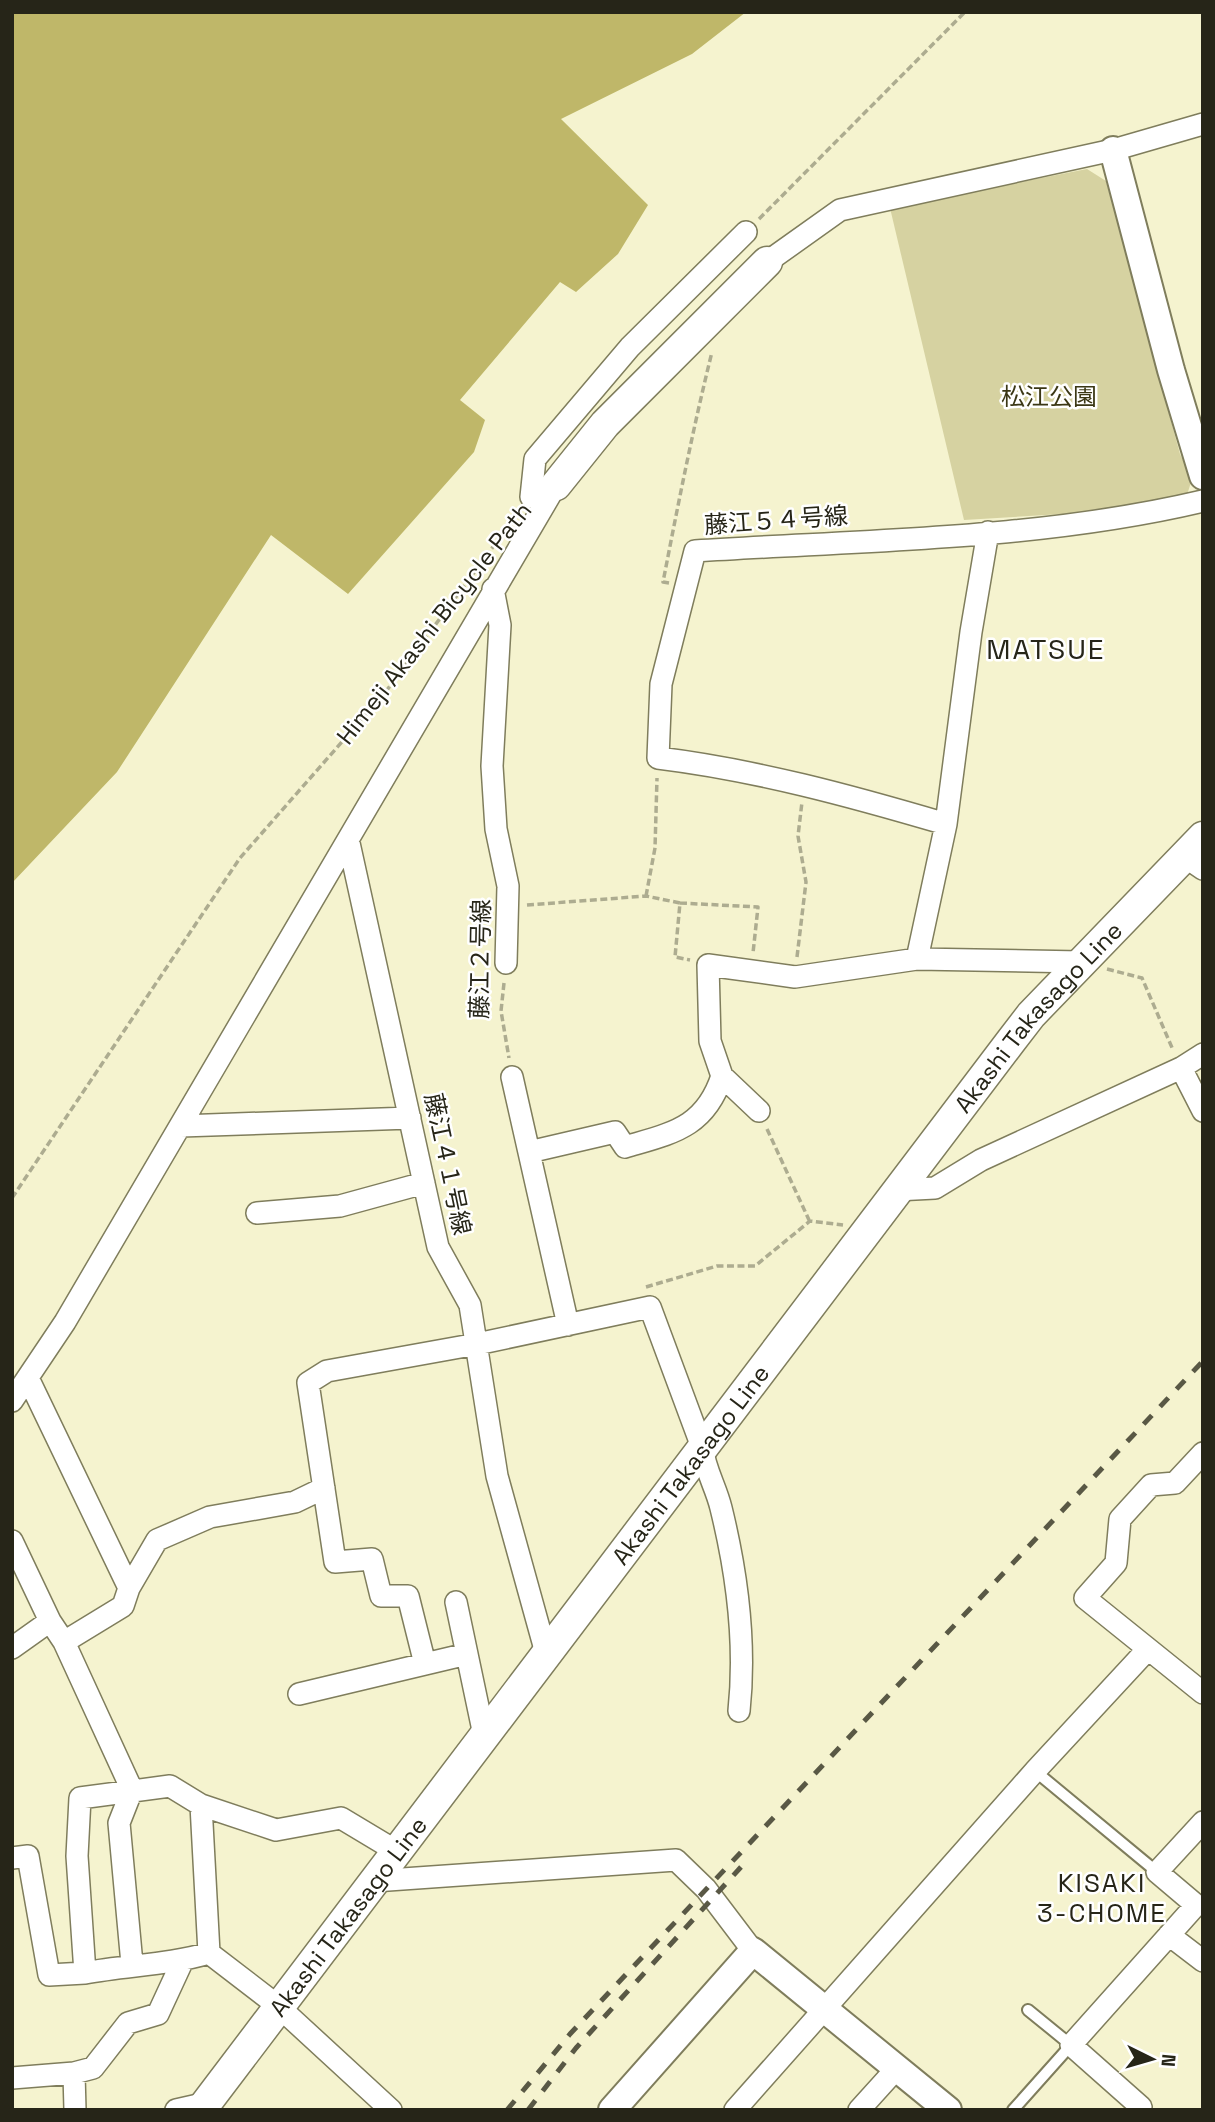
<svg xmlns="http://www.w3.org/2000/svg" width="1215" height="2122" font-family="'Space Grotesk','Noto Sans JP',sans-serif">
<rect width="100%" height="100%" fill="#f5f3cf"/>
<!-- green -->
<path fill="#d6d2a1" d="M1087,169L1106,181L1180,454L1192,479L1187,495L1113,511L964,520L890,208Z"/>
<!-- water -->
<path fill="#bfb769" d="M12,12H746L692,54L561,119L648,205L618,254L576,292L560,282L460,400L485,420L474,452L348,594L271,535L117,772L12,883Z"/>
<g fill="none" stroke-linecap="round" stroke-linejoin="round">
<defs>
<path id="service" d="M1035,1771L1157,1872
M1013,2110L1071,2045L1028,2010"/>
<path id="minor" d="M767,262L840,210L1113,150L1203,124
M531,497L535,459L630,347L746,232
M493,589L500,625L492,766L496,829L508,886L506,963
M946,824C851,796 756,770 658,758L661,684L695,551C863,540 1038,540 1203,501
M349,843L438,1247L470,1305L497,1476L546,1653
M1184,856L1203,869
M917,959L946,824L971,632L988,532
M1181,1068L1203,1111
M512,1077L568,1325
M759,1111L722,1076L710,1041L708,965L795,977L917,959L1081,962
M181,1126L410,1118
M529,1152L615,1132L625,1147C672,1133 705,1128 722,1076
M896,1190L935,1188L981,1160L1181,1068L1203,1054
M257,1213L340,1206L424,1183
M28,1378L129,1588L123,1606L64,1642
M12,1401L65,1322L556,485
M1203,1453L1175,1483L1151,1485L1120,1519L1116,1563L1085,1598L1203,1693
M12,1541L50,1621L64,1642L132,1790L119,1823L132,1964
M129,1588L157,1540L210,1517L295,1502L324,1488
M456,1602L484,1735
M12,1648L50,1621
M425,1664L408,1596H381L372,1559L335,1562L308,1383L327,1371L477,1344L650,1307L702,1447C705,1470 716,1487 721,1508C737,1573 746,1645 739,1711
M299,1694L467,1654
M201,1805L209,1953
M12,1858L28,1856L49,1975L85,1973
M374,1881L676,1860L706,1889L753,1951
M1169,1935L1203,1961
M74,2073L93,2068L128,2023L158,2014L183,1960
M12,2078L74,2073L75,2110
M176,2110L207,2103
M391,2110L278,2006L209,1953C169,1965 126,1965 85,1973L77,1856L80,1798L170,1786L201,1805L276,1830L341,1818L396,1851
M735,2110L1035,1771L1148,1649
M859,2110L897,2068
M1139,2110L1141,2107L1071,2045L1196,1905L1157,1872L1203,1822"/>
<path id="tertiary" d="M1113,150L1171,370L1203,476
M612,2110L753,1951L948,2110"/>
<g id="secondary">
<path d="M556,485L605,424L767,262"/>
<path id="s1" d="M201,2110L1011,1041L1031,1015L1203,837"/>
</g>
</defs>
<!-- service casing -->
<use href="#service" stroke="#7f7d5c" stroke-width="14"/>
<!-- minor casing -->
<use href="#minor" stroke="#7f7d5c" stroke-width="24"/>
<!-- tertiary casing -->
<use href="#tertiary" stroke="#7f7d5c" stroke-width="30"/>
<!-- secondary casing -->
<use href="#secondary" stroke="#7f7d5c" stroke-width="33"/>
<!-- path -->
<path stroke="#adac90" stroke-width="3.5" stroke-dasharray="7 3.5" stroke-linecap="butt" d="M759,219L965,12
M669,583L663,582C678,505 693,428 712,352
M646,896L655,848L657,778
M680,903L758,907L753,953
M527,905L646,896L680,903L675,957L690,960
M797,957L806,882L798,836L802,802
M1107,969L1142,978L1173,1050
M504,983L501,1011L509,1058
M767,1129L809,1220
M12,1198L240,858L384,694L504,532
M646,1287L717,1266H755L810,1221L843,1225"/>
<!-- service -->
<use href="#service" stroke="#fff" stroke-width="10"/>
<!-- minor -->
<use href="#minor" stroke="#fff" stroke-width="21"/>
<!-- tertiary -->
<use href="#tertiary" stroke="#fff" stroke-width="26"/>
<!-- secondary -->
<use href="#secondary" stroke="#fff" stroke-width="30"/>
<!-- rail -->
<path stroke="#595845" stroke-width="5" stroke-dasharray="12 12" stroke-linecap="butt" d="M507,2110L570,2034L1203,1361
M528,2110L576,2048L741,1867"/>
</g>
<g text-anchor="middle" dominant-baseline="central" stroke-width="5" stroke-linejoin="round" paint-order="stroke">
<!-- park labels -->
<g font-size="24" fill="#3b3715" stroke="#fff">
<text x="1049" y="396">松江公園</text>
</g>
<!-- street labels -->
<g font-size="24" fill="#262518" stroke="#fff">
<text transform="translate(776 520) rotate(-4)">藤江５４号線</text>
<text transform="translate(434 623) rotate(-52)">Himeji Akashi Bicycle Path</text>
<text transform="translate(480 959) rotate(-89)">藤江２号線</text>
<text stroke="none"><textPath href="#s1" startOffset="1377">Akashi Takasago Line</textPath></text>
<text transform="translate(448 1164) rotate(78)">藤江４１号線</text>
<text stroke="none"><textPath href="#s1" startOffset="810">Akashi Takasago Line</textPath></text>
<text stroke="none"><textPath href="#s1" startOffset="243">Akashi Takasago Line</textPath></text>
</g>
<!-- neighbourhood labels -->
<g font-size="26" letter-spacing="2" fill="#262518" stroke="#fff">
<text x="1102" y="1883">KISAKI<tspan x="1102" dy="30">3-CHOME</tspan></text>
</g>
<!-- quarter labels -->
<g font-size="28" letter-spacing="2" fill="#262518" stroke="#fff">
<text x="1046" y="649">MATSUE</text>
</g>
</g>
<!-- border -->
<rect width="1215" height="2122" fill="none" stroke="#262518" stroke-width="28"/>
<!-- north arrow -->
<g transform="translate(1152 2059) rotate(95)" stroke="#ffffff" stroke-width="5" paint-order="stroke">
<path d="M0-5L12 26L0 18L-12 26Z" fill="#262518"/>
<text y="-10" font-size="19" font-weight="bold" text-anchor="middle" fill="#262518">N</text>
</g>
</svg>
